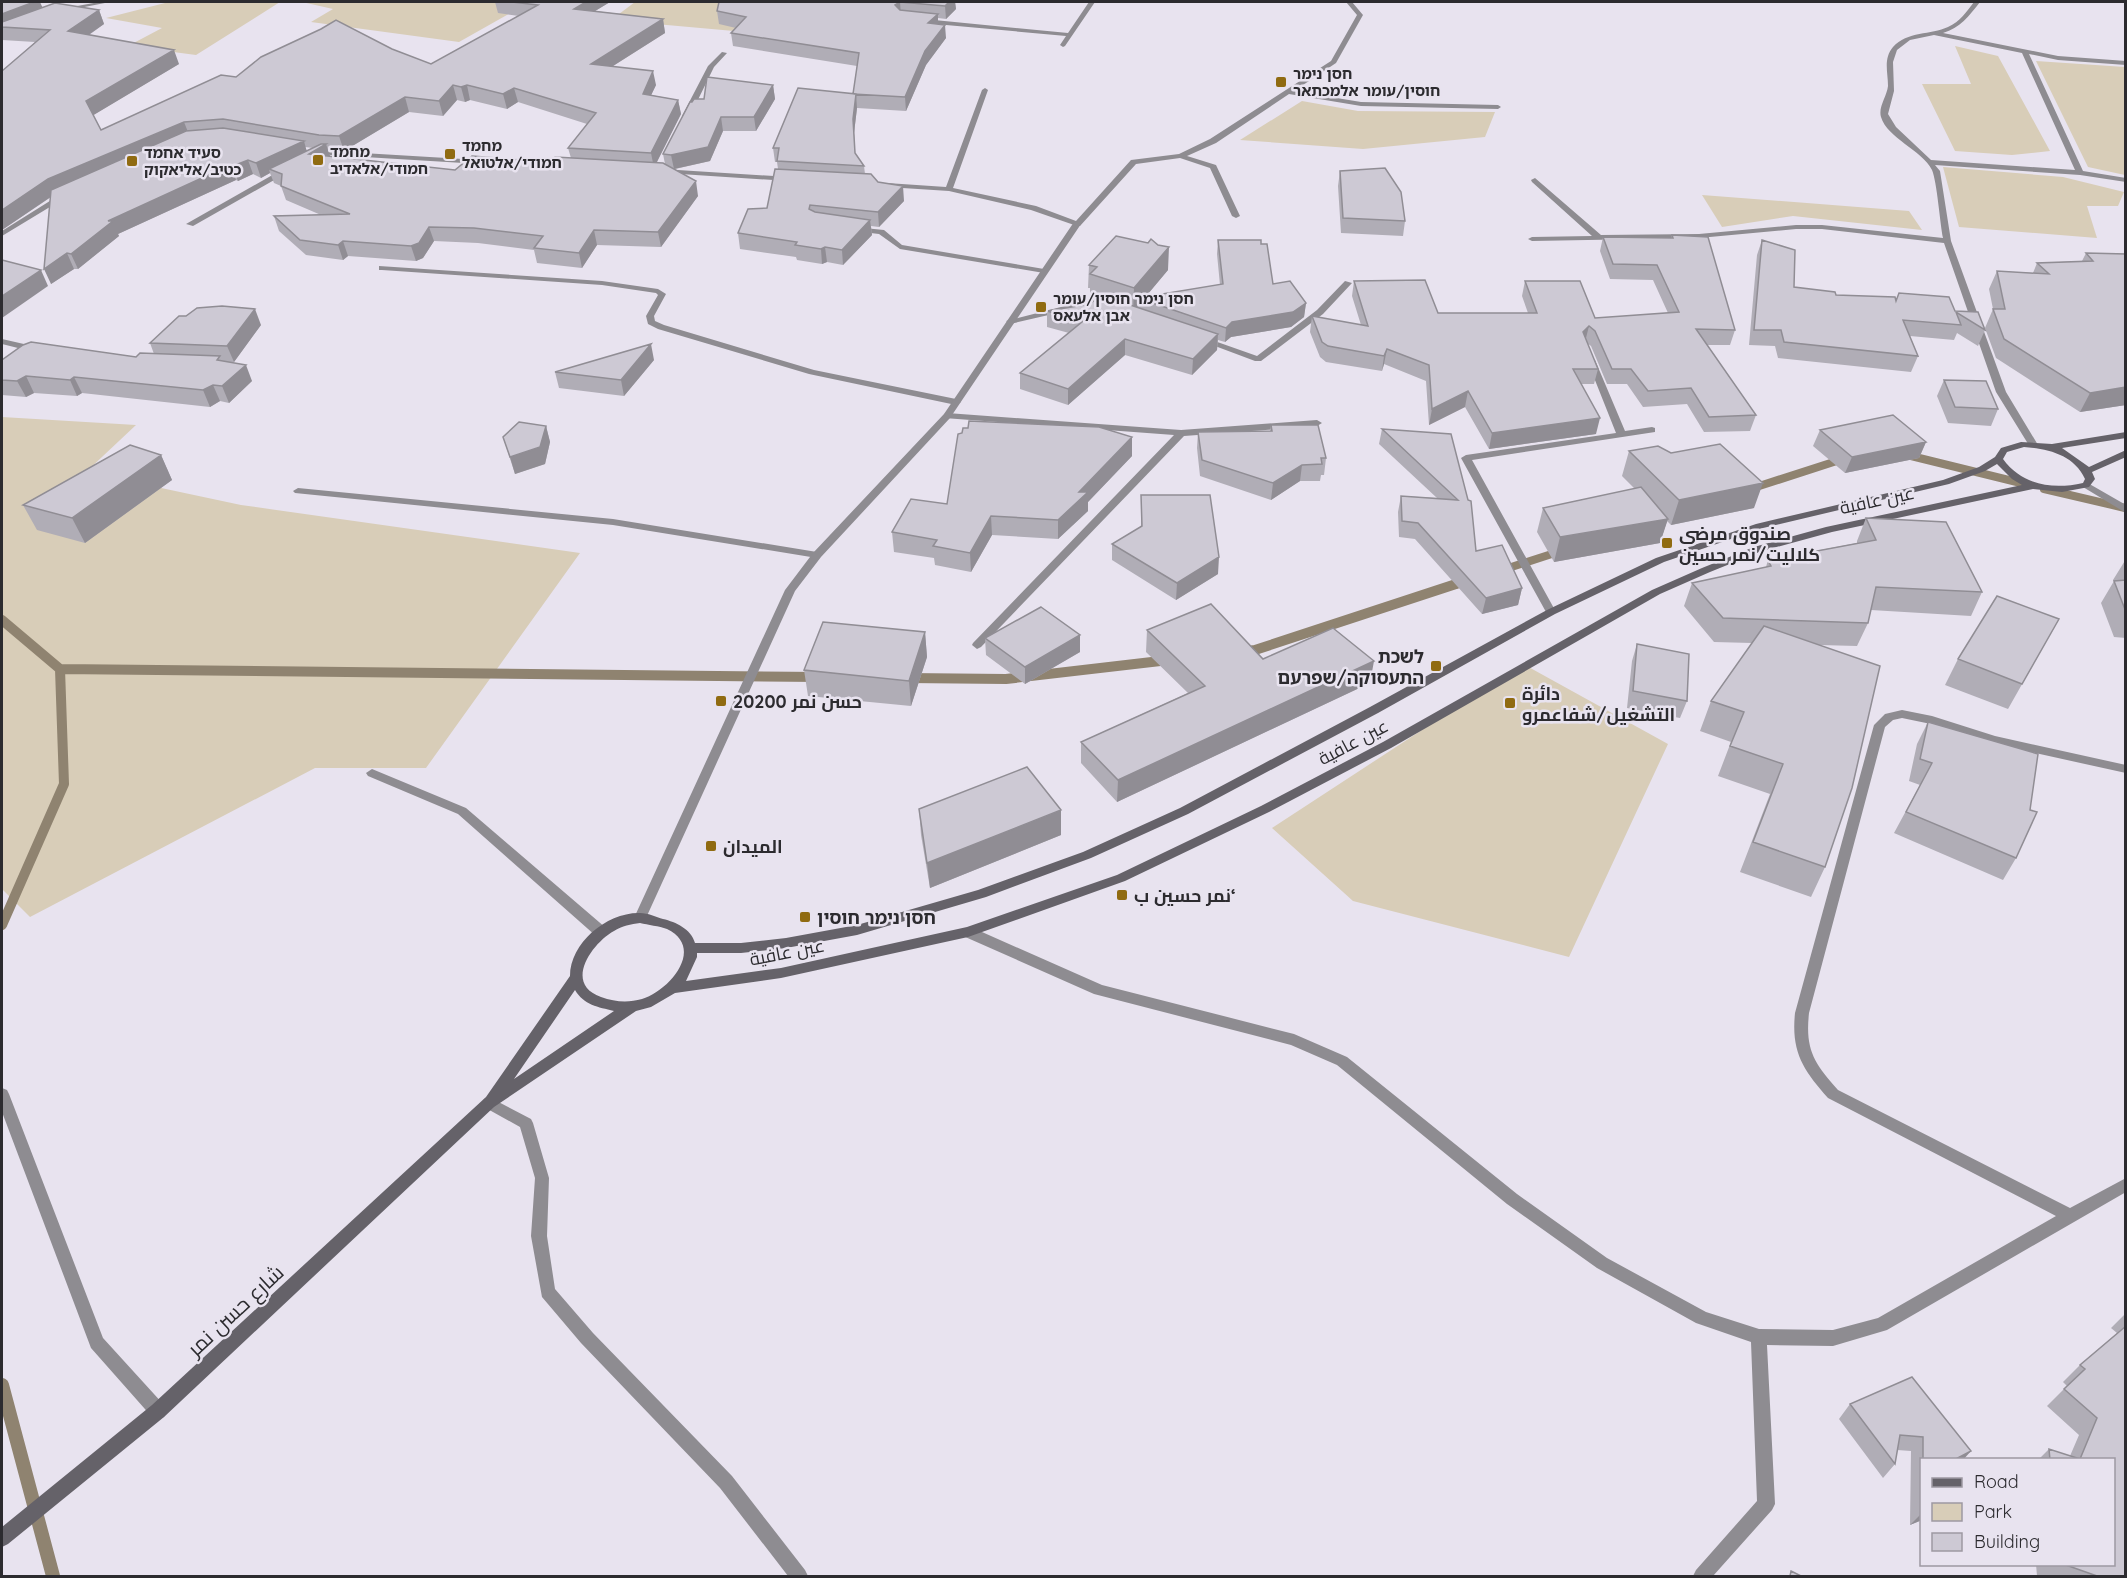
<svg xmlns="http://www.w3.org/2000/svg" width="2127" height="1578" font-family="Quicksand,Cairo,'Noto Sans Hebrew',sans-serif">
<rect width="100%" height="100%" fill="#e8e3ef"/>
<!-- green -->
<path fill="#d8cdb8" d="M169,2H280L196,55L128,46L162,28L106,18Z
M302,2H530L459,42L311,22L333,9Z
M635,2H856L745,32L611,20Z
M1955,46L1998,56L2050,151L2012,155L1955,151L1922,84H1971Z
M2036,61L2125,67V175L2088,167Z
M1302,101L1358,111L1495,112L1485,137L1363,149L1240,140Z
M1943,167L2063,177L2124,192L2118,206H2087L2097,238L1959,227Z
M1702,195L1909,211L1922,230L1793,216L1722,227Z
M2,417L136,425L86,472L241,505L580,553L426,768H315L30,917L2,889Z
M1523,664L1668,744L1569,957L1353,901L1272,828Z"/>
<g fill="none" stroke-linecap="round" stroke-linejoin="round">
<!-- stream-far2 -->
<path stroke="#8f8370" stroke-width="8" d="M1907,455L2029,485
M1750,489L1846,458
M2044,489L2125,508
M1499,571L1561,551
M1455,585L1469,580"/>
<!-- stream-far1 -->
<path stroke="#8f8370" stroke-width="10" d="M2,620L60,669L64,784L2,925
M1241,652L1255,650L1459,583
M60,669L819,677
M907,678L1006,679L1169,660"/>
<!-- stream -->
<path stroke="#8f8370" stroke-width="14" d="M2,1385L53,1576"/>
<!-- minor -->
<path fill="#8e8c91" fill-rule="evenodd" d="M99,2H110L64,11L61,9Z
M1089,2H1095L1065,46L1063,47L1060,45L1066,36L924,23L921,21L924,19L1068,33Z
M1346,2H1352L1363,15L1336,63L1294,91L1361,102L1498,105L1501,107L1498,109L1361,106L1289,94L1216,143L1187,156L1216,165L1240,216L1236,218L1232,216L1210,168L1180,158L1136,164L1080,226H1077L1031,210L949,191L887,187L883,185L887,183L946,187L982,90L985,88L988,90L953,188L1036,206L1076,221L1131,160L1179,154L1210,139L1331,61L1357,15Z
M1974,2H1980C1969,16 1960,28 1943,33L2058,56L2126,61V65L2058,60L2029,54L2083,171L2126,178V182L2080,175L1935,165L1940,171L1951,241L2006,392L2038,445L2036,447H2030L1996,392L1944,243L1822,229H1796L1699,238L1532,241L1528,239L1532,237L1592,236L1532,182L1531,180L1535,178L1601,235L1699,234L1796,225H1822L1943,238C1940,223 1937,182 1932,170C1922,150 1887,138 1881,117C1878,107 1887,96 1888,86C1888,72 1883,59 1893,47C1907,31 1931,35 1948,27C1960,22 1967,11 1974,2ZM1934,35L2022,53L2075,170L1931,160L1896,127L1888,114L1894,91L1893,62L1897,50L1910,40Z
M722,52L727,53L714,67L690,116L684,117L682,116L708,66Z
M312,150L480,160L484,162L480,164L315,154L311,152Z
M283,169L290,171L193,226L186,224Z
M662,169L789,177L793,179L789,181L665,173H662Z
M61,194L68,196L2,236V231Z
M854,227L884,230L902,245L1044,269L1048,271L1044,273L900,249L879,234L854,231Z
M379,266L602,281L658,289L666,294L654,316L655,321L664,325L814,370L956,399L961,402L956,405L809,374L658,329L648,324L646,316L658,295L656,293L602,285L382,270H379Z
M1345,281L1352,283L1323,314L1261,361H1255L1199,340L1206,338L1257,356L1317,310Z
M1092,299L1111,307L1107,310L1092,305L1010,324L1006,321Z
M2,339L37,347L38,349L34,352L2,344Z
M1591,357L1595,360L1625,431L1652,427L1655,428V432L1472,460L1556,612L1551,615L1546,612L1461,458L1466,455L1616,433L1587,360Z
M947,413L1181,430L1317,420L1322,423L1317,426L1184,436L981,647L977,649L972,645L973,643L1174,435L944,418V414Z
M2086,482L2126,505V513L2083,487L2081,485Z
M298,488L613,519L817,552L822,555L817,558L613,525L295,493L293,491Z
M1902,710L1932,716L1995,736L2126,765V773L1994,744L1931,724L1902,718L1893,720L1885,727L1809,1013C1805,1050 1814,1063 1838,1090L2070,1208L2126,1178V1192L1887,1330L1833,1346L1767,1345L1775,1504L1772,1510L1713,1576H1693L1696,1570L1757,1501L1751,1342L1696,1323L1597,1268L1507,1204L1337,1065L1291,1045L1094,994L963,936L961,932L963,928H973L1102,985L1294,1034L1347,1057L1517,1194L1607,1258L1706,1312L1759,1329L1833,1330L1878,1318L2056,1216L1828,1098C1803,1070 1791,1052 1795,1013L1874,725L1885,714Z
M372,769L466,808L606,928L608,932L606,936H596L458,814L368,776L366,773Z
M2,1088L7,1090L9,1094L103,1338L164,1405L166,1411L164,1417L158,1419L152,1417L91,1348L2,1112Z
M489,1097L531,1119L533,1123L549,1178L547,1236L555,1289L593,1333L732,1476L805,1570L808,1576H788L720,1488L581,1343L542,1297L531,1236L535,1178L520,1127L484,1107L482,1103L484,1099Z"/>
<!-- tertiary -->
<path fill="#8e8c91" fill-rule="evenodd" d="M1074,222L1081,224L950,418L821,557L795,591L646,918L645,921H635L634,918L785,590L813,553L944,414Z"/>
<!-- secondary -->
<path fill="#656269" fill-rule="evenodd" d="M2126,432V438L2062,448L2089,467L2126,450V457L2092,472L2095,479L2089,487L2062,492L2033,489L1832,532L1762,551L1710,572L1660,594L1391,748L1269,812L1125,881L968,937L781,978L675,993L651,1007L636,1011L494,1107L164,1417L8,1544L2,1547V1527L152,1405L486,1097L570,976C570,943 607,912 640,913C648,913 656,917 663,919C676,922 691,929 695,943H741L786,938L857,925L978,890L1083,852L1180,808L1370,707L1547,610L1656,558L1756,524L1943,480L1979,467L1995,457L2001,448L2021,442L2052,444ZM2024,447C2049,449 2074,455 2085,479L2083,483C2052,490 2022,485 2003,459L2007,452ZM1997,464L2012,479L2022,485L1826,527L1754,547L1702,568L1652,590L1383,742L1261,806L1117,875L967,927L781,968L686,981L697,957V953H741L786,948L857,935L986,897L1091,858L1188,814L1378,713L1555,614L1664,562L1763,528L1949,484L1985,471ZM640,923C648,925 659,926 667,929C706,948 669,991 642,999C628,1003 615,1002 601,997C563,984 592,943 614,931C622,926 631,924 640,923ZM575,990C584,1005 598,1007 614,1011L514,1079Z"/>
</g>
<!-- wall -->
<path fill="#b0adb6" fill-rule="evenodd" d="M2,2L42,7L99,10L104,24L89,35L179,64L93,115L101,130L236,77L392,49L431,64L519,16L498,13L495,2H610L595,11L663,19L665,33L613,66L656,85L651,95L678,100L681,114L656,163L665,164L663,154L692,102L773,85L775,99L756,131H723L710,161L675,169L698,196L661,247L597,245L582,268L537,263L534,250L478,243L434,241L423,258L416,261L348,256L343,260L306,255L279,231L274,216L321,215L286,200L281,186L274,183L270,173L261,178L253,174L238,181L236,180L118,234L119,236L78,269H74L51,284V197L2,230V71L35,42L2,40ZM457,100L465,102L470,100L507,109L518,102L587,124L568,148L571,158L533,161L455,170L330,157L328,150L344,151L409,112L443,116ZM305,147L313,148L307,151Z
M719,2H955L956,9L946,19L938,18V24L946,38L926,65L906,111L857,108L854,133L855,154L864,166L865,174L904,201L879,227L871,226L872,235L843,265L827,262L822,264L797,260L796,257L740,249L738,233L767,208L778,169L777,162H775L773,148L853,94L857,66L733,46L731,33L736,28L719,24L717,11Z
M1340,171L1405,221L1403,236L1341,233L1338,186Z
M1672,235L1735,330L1730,345H1707L1756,415L1750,431L1704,432L1687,404L1643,407L1627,384H1607L1591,346L1587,343L1598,369L1594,384H1581L1596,434L1489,449L1465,407L1429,425L1426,381L1384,364L1382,371L1326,362L1320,357L1310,332L1312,316L1361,325L1352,296L1354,281L1438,313H1528L1522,296L1525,281L1595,318L1668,313L1653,280L1610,279L1600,251L1603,237L1671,238Z
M1218,240L1261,244L1273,284L1306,303L1304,317L1291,327L1231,337L1225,342L1218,340L1217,350L1192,375L1125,355L1068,405L1020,389V373L1069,333L1047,327V311L1090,304L1096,299L1090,297V288H1088L1089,265L1168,270L1145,297L1220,285L1217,254Z
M1762,240L1794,287L1836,295L1896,300L1955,311L1985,330L1978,346L1957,333L1954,340L1910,336L1918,356L1911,372L1778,358L1775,346L1749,345L1757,255Z
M2086,253L2126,254V405L2080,412L1996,358L1985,328L1993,309L1989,289L1997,271L2033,273L2037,263L2082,261Z
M261,325L234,362H225L252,381L229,403L220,401L210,407L82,393L77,396L34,393L26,397L2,395V360L136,357L154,354L150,343Z
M654,360L624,396L559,388L555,372Z
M1944,380L1998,409L1991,426L1948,423L1937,396Z
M1271,425L1326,458L1324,475H1321L1320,481H1300L1271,500L1200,476L1197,448L1198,432L1270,431Z
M546,426L550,442L545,464L515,474L503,437Z
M1382,429L1451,434L1476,551L1522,588L1518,605L1482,614L1415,539L1399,537L1398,512L1401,496L1437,498L1379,444Z
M1820,430L1926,442L1919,458L1845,473L1813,446Z
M1132,437V456L1088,502V511L1058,539L992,535L971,572L935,565L934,558L894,552L892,532Z
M1629,451L1754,508L1671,525L1667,521L1660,543L1554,562L1537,532L1543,508L1635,489L1622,476Z
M161,455L172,480L85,543L37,530L23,505Z
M1141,495L1218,574L1176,600L1112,560V544L1141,527Z
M1866,518L1982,592L1971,616L1871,610L1868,623L1857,646L1820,645L1825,867L1811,897L1740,872L1770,794L1718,776L1731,742L1700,731L1711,701L1752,643L1714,642L1684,606L1692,583L1766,567L1768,560L1857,543V541Z
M2126,559V638L2114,637L2101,603L2114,581L2113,580Z
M2059,619L2008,709L1945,685L1958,659Z
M1147,630L1263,659L1370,683L1117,802L1081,763V742L1188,693L1146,652Z
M925,632L927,657L911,706L808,696L804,670Z
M985,638L1080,652L1025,684L986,655Z
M1637,644L1687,701L1680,718L1627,708L1632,661Z
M1928,722L2030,810L2016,858L2003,880L1894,833L1920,785L1909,781L1917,744Z
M919,809L1061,835L930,888L921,835Z
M2126,1313V1576H2037L2036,1564H2114V1460H2038L2049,1449L2070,1456L2079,1435L2047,1406L2067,1386L2063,1382L2080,1365L2117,1333L2111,1328Z
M1912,1377L1963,1460H1922V1520L1910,1525L1911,1451L1897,1450L1895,1464L1883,1478L1839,1419L1850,1404Z"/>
<!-- shaded-wall -->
<path fill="#908d94" d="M34,2H40L45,13L2,27V14Z
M586,2H610L577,22L574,9Z
M900,2L901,15L895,5Z
M949,2H955L956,9L946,19L945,6Z
M99,10L104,24L74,45L68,31Z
M938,14V27L928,23Z
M663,19L665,33L594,78L591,64Z
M945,25L946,38L926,65L906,111L905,97L925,51Z
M174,50L179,64L92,116L86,101Z
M653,71L656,85L645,108L643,94Z
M453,85L457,100L443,116L439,101Z
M467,85L470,100L465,102L461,87Z
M773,85L775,99L756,131L754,117Z
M514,88L518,102L507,109L503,94Z
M856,94L857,108L854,133L856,168L853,119Z
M405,97L409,112L344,151L339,136Z
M678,100L681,114L654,168L651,153Z
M721,117L723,131L710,161L674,169L671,155Z
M184,122L190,137L55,194L2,230V210L48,179Z
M304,141L308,156L269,169L270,173L261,178L256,163Z
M326,144L331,159L309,154Z
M248,160L253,174L238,181L233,166Z
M230,165L236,180L118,234L119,236L78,269L71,254L108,221Z
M696,181L698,196L661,247L658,232Z
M903,186L904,201L879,227L878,212Z
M870,220L872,235L843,265L842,250Z
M429,227L434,241L423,258L416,261L411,246Z
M594,230L597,245L582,268L579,253Z
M343,241L348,256L343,260L338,245Z
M825,247L827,262L822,264L821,249Z
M1169,247L1168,270L1143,300L1138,298V306L1133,311L1134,288Z
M67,253L74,269L51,284L44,269Z
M41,270L48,286L2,318V296Z
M1306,303L1304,317L1291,327L1231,337L1225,342L1226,328L1232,322Z
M255,309L261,325L234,362L227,346Z
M1589,326L1585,342L1583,332Z
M1218,334L1217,350L1192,375L1193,359Z
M1125,339V355L1068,405V389Z
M651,344L654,360L624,396L621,380Z
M1387,349L1384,364L1382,371L1384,356Z
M246,365L252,381L229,403L222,386Z
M26,376L34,393L26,397L17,381Z
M74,377L82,393L77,396L70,380Z
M213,385L220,401L210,407L203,390Z
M2126,387V405L2080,412L2090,393Z
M1468,391L1465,407L1429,425L1432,409Z
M1600,418L1596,434L1489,449L1492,433Z
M546,426L550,442L545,464L515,474L510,457Z
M1132,437V456L1088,502V511L1058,539V520L1079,492Z
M1926,442L1919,458L1845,473L1852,457Z
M161,455L172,480L85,543L72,518Z
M1302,465L1300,481L1271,500L1273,483Z
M1763,483L1754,508L1671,525L1679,500Z
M991,516L992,535L971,572L970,553Z
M1668,519L1660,543L1554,562L1560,537Z
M1219,557L1218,574L1176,600L1177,583Z
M1522,588L1518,605L1482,614L1486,598Z
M925,632L927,657L911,706L909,681Z
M1080,635V652L1025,684V667Z
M1374,661L1370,683L1117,802L1118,780Z
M1061,810V835L930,888L927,863Z
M1971,1451L1963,1460H1954Z
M1922,1513V1520L1910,1525Z"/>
<!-- building -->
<path fill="#cdc9d4" stroke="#908d94" stroke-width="1.5" d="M2,2H34L2,14Z
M512,2H586L574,9L663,19L591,64L653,71L643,94L678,100L651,153L568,148L596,113L514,88L503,94L467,85L461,87L453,85L439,101L405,97L339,136L319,135L223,119L184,122L48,179L2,210V71L50,30L2,27V22L55,3L99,10L68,31L174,50L86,101L101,130L221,75L236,77L261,57L321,29L336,20L392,49L431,64L538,5Z
M719,2H949L945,6L900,2L895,5L900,10L938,14L928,23L945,25L925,51L905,97L853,94L859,53L731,33L746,17L717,11Z
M707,77L773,85L754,117H721L708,147L671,155L663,154L690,102H692L694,99H704Z
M798,88L856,94L853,119L855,153L864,166L777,161L779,148H773Z
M223,128L304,141L256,163L248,160L233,166L230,165L108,221H113L71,254L67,253L44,269L51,190L186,131Z
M321,144H326L309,154L455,170L472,156L533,161L534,158L553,160L555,157L663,163L696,181L658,232L594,230L579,253L534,248L543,236L474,228L429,227L419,243L411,246L343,241L338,245L300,240L274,216L350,214L281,186L282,174L269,169Z
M1385,168L1401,192L1405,221L1343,218L1340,171Z
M775,169L871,174L878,182L903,186L878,212L810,205L809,209L815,212L870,220L842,250L825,247L821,249L795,245L797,242L738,233L748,209L767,208Z
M1672,235L1708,237L1735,330L1696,329L1756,415L1709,417L1691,388L1648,391L1631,369H1612L1595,331L1589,326L1583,332L1598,369H1573L1600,418L1492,433L1468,391L1432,409L1429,365L1387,349L1384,356L1328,346L1322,342L1312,316L1368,326L1354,281L1425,280L1438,313H1537L1525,281H1580L1595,318L1679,312L1657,265L1613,264L1603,237L1673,238Z
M1116,236L1148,243L1151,239L1158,245L1169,247L1134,288L1090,274L1097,267L1089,265Z
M1218,240H1261V244H1267L1273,284L1290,281L1306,303L1293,312L1232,322L1226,328L1138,298L1223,284Z
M1762,240L1795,250L1794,287L1835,292L1836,295L1895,297L1896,301L1899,293L1949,297L1955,311L1978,312L1985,330L1956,312L1961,325L1903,320L1918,356L1784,342L1781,330H1754Z
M2086,253L2126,254V387L2090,393L2004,339L1993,309H2005L1997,271L2049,274L2037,263L2093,261Z
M2,260L41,270L2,296Z
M1100,295L1218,334L1193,359L1125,339L1068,389L1020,373L1083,321L1047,311L1090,304Z
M222,306L255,309L227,346L150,343L179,316H186L197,308Z
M31,342L136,357L140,353L220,356L217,360L246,365L222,386L213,385L203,390L74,377L70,380L26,376L17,381L2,380V360L23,345Z
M651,344L621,380L555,372Z
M1944,380L1986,381L1998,409L1955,407Z
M1893,415L1926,442L1852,457L1820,430Z
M969,421L1099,427L1132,437L1079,492H1088L1058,520L991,516L970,553L933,546L937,540L892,532L911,499L947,504L958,434L962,433L963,428H968Z
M519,422L546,426L540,447L510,457L503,437Z
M1271,425H1318L1326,458H1321L1322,464L1302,465L1273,483L1202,460L1198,432L1272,431Z
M1382,429L1451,434L1468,500L1471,501L1476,551L1502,545L1522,588L1486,598L1418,523L1402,521L1401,496L1458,500Z
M1720,444L1763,483L1679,500L1629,451L1658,446L1671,453Z
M130,445L161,455L72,518L23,505Z
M1641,487L1668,519L1560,537L1543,508Z
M1141,495H1210L1219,557L1177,583L1112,544L1142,526Z
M1866,518L1946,522L1982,592L1876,587L1868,623L1723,618L1692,583L1771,566L1768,560L1876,540Z
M2126,580V612L2114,581Z
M1997,596L2059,619L2022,684L1958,659Z
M1211,604L1263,659L1333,628L1374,661L1118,780L1081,742L1205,686L1147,630Z
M1041,607L1080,635L1025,667L985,638Z
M823,622L925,632L909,681L804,670Z
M1764,626L1880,666L1852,788L1825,867L1753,842L1783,764L1730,746L1744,712L1711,701Z
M1637,644L1689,654L1687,701L1633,691Z
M1928,722L2038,754L2030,810L2037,812L2016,858L1906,812L1932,763L1920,759Z
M1027,767L1061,810L927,863L919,809Z
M2126,1326V1576H2097L2063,1564H2114V1460H2050L2049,1449L2080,1459L2097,1418L2064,1389L2085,1369L2080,1365Z
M1912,1377L1971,1451L1954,1460H1923V1437L1900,1435L1895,1464L1850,1404Z
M1791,1571L1801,1576H1790Z"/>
<!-- markers -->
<g fill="#906b11" stroke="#e8e3ef" stroke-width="2">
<rect x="1275" y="76" width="12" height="12" rx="3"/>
<rect x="444" y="148" width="12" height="12" rx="3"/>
<rect x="312" y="154" width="12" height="12" rx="3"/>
<rect x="126" y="155" width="12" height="12" rx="3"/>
<rect x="1035" y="301" width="12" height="12" rx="3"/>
<rect x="1661" y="537" width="12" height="12" rx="3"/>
<rect x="1430" y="660" width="12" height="12" rx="3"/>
<rect x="715" y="695" width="12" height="12" rx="3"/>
<rect x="1504" y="697" width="12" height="12" rx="3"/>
<rect x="705" y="840" width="12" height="12" rx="3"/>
<rect x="1116" y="889" width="12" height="12" rx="3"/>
<rect x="799" y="911" width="12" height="12" rx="3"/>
</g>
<g text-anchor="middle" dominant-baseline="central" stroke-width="5" stroke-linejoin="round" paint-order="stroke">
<!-- far-poi labels -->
<g font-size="15" font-weight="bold" fill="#2c2b2f" stroke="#e8e3ef" text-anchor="start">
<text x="1293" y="73">חסן נימר<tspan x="1293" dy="17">חוסין/עומר אלמכתאר</tspan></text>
<text x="462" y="145">מחמד<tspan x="462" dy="17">חמודי/אלטואל</tspan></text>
<text x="330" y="151">מחמד<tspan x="330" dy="17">חמודי/אלאדיב</tspan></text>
<text x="144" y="152">סעיד אחמד<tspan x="144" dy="17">כטיב/אליאקוק</tspan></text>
<text x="1053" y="298">חסן נימר חוסין/עומר<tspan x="1053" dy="17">אבן אלעאס</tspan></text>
</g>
<!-- street labels -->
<g font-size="18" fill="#2c2b2f" stroke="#e8e3ef">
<text transform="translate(1877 500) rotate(-12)">عين عافية</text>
<text transform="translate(1353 742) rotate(-28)">عين عافية</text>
<text transform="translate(787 952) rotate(-11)">عين عافية</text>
</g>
<!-- poi labels -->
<g font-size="18" font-weight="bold" fill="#2c2b2f" stroke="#e8e3ef" text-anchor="start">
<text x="1679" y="533">صندوق مرضى<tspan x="1679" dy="21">كلاليت/نمر حسين</tspan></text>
<text x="1424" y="656" text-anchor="end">לשכת<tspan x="1424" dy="21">התעסוקה/שפרעם</tspan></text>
<text x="1522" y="693">دائرة<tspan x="1522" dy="21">التشغيل/شفاعمرو</tspan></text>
<text x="733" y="701">حسن نمر 20200</text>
<text x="723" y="846">الميدان</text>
<text x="1134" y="895">نمر حسين ب‘</text>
<text x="817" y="917">חסן נימר חוסין</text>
</g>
<!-- near-street labels -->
<g font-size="21" fill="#2c2b2f" stroke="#e8e3ef">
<text transform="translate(235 1310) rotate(-43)">شارع حسن نمر</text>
</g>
</g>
<!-- border -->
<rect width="2127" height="1578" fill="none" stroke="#2c2b2f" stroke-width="6"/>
<!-- legend -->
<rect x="1920" y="1458" width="195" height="108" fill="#e8e3ef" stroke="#9d99a2" stroke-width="1.5"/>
<rect x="1932" y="1478" width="30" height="9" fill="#656269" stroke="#9d99a2" stroke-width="1.5"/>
<text x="1974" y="1488" font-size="18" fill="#2c2b2f">Road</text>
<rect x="1932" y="1503" width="30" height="18" fill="#d8cdb8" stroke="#9d99a2" stroke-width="1.5"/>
<text x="1974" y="1518" font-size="18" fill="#2c2b2f">Park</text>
<rect x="1932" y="1533" width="30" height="18" fill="#cdc9d4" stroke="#9d99a2" stroke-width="1.5"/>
<text x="1974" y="1548" font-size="18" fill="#2c2b2f">Building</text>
</svg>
